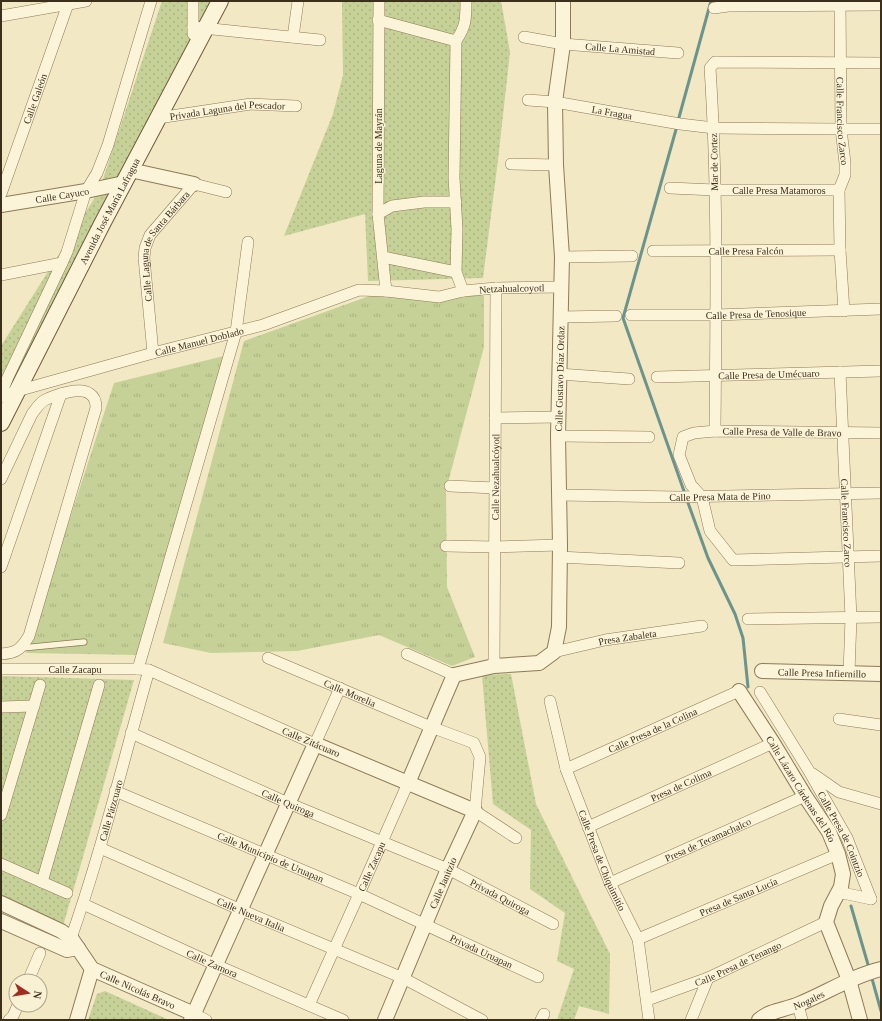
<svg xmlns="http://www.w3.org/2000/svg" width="882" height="1021" font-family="Georgia,serif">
<defs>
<pattern id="grass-tufts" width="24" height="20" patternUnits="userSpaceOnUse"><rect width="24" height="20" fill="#c5d196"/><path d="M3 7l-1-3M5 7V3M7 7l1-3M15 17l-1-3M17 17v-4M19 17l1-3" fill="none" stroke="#aab481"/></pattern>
<pattern id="park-dots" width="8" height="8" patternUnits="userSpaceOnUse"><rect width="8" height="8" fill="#c5d196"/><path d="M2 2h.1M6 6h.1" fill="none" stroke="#aab481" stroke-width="1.8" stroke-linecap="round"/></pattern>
</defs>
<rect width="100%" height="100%" fill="#f2e8c3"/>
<!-- grass -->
<path fill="url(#grass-tufts)" d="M463,291L484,296V347L446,490L447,587L475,657L452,666L379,635L297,651L211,653L163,643L244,341L372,295Z
M224,356L138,655L26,653L114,383Z"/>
<!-- park -->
<path fill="url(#park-dots)" d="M162,1H214L17,385H1V346L99,191Z
M342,1H501L510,52L498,160L483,278L368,281L365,214L284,236L333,114L343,75Z
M511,674L536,804L610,954L609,1014L579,1006L574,1020H557L574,969L557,961L565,913L530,889L531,830L493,804L482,675Z
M1,676L134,680L63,926L1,898Z
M105,991L169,1020H88L97,994Z"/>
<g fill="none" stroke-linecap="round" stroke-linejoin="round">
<!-- stream -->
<path stroke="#6b948d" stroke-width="3" d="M678,121L711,1
M677,126L623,318L685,494
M687,500L708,558L735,614L743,638L748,687
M851,906L869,968
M871,975L881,1011"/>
<defs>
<path id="service" d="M22,648L84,642"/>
<g id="minor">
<path d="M379,1L378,214L386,291"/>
<path id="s1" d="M840,1L841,129L845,163V175L839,190L840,250L844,311"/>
<path d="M714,8L728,6L881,5"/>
<path d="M1,16L86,1"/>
<path d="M378,20L456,41"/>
<path d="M193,27L320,40"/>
<path d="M193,34V1"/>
<path d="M293,37L298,1"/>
<path id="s2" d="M524,37L563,44L678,53"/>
<path id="s3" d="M528,100L555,102L680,124L714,128L841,129H881"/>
<path id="s4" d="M158,118L251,104L296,106"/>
<path d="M511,164L556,165"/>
<path id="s5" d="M670,188L715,190H839"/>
<path id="s6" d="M1,194L68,4"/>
<path d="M378,214L392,206L424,202H456"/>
<path id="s7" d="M653,251L840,250"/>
<path d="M383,257L456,272"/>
<path d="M562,257L632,256"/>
<path d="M1,275L62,263"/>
<path d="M463,291L456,272L457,229L454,178L456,41C466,26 466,19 466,1"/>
<path id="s8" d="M631,315H716L881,309"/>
<path d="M560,317L616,316"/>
<path id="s9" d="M153,353L144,258L145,248L150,235L194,184L226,192"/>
<path id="s10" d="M840,372L851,618L849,673"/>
<path d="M559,374L629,379"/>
<path id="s11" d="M657,377L881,371"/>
<path d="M1,394L8,377L62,263L67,252L86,191L97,173L108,145L151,1"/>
<path id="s12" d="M1,397L17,391L153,353L263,325L359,290L386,291L439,297L463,291L496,288L561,287"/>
<path d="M495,418L559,417"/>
<path d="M715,431C716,310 718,189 710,68L715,62L881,63"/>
<path d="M881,433L715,431L694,433L683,437L679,455L691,485L702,497L710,531L733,560L881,556"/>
<path d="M558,436L649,437"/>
<path d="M1,479L32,414C36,409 39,403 45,400C55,395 81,386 90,394C95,397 96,402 96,408L29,636C21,649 17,653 1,654"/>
<path d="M450,486L495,488"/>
<path id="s13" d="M559,495L678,497L881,493"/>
<path d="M446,546L495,547L560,545"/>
<path d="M559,557L679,563"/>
<path d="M1,567L61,394"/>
<path d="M748,619L881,617"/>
<path id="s14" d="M554,652L605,640L702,626"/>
<path d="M407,654L454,675"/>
<path id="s15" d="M268,658L431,727L474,743L480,757L475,811L516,838"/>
<path id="s16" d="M494,666L496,288"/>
<path id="s17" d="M1,669H138L149,670L315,744L340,688"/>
<path d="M138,669L236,332L248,242"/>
<path id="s18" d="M760,692L809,771L847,838L871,899"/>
<path id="s19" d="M550,701L566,769L610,883L638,939L649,1020"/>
<path d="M1,707L34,706"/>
<path d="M839,719L881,725"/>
<path id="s20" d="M131,733L288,803L448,869L553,924"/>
<path id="s21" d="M566,769L739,691"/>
<path d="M813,774L839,792L881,804"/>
<path id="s22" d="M115,791L359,894L538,977"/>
<path d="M1,815L40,685"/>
<path id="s23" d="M588,827L773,743"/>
<path id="s24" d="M100,848L241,910L403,978L482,1020"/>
<path d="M1,864L67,893"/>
<path d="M42,882L99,685"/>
<path id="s25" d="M610,883L805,796"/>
<path d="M838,892L871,899"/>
<path id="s26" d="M83,904L216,965L343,1020"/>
<path id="s27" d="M638,939L838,854"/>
<path id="s28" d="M69,944C101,854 123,762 149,670"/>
<path d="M28,981L40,953"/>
<path id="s29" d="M647,1000L708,978L826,922"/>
<path id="s30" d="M309,1005L359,894L408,783"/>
<path d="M798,1005L802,1020"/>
<path d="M194,1014L206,1020"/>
<path d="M9,1020L13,1016L18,1005"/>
<path d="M541,1020L544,1014"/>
<path d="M691,1020L708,978"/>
</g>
<g id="tertiary">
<path d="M130,170L194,184"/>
<path id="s31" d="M1,205L86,191L124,183"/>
<path id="s32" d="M762,671L881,674"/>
<path id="s33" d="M739,691L773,743L805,796L829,832L838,854L843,874L841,887L831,906L826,922L849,980L860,1020"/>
<path id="s34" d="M408,783L454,675L494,666L539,663L554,652L559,627L560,545L558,436L562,257L556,165L555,102L563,44V1"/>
<path id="s35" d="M1,903L61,931L71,938L92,969L194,1014"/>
<path d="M1,921L67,950L78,948"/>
<path d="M77,1020L92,969"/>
<path d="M191,1020L315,744L475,811L448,869L385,1020"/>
<path id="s36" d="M759,1020C770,1010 785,1010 799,1004C826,993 852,976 881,969"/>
</g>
<g id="secondary">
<path id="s37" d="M1,423L102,224L220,1"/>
</g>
</defs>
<!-- service casing -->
<use href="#service" stroke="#8e7a58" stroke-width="7"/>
<!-- minor casing -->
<use href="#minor" stroke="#8e7a58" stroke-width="12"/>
<!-- tertiary casing -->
<use href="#tertiary" stroke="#8e7a58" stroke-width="16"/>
<!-- secondary casing -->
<use href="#secondary" stroke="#705a3b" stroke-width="18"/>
<!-- service -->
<use href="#service" stroke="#fcf4d8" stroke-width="5.5"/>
<!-- minor -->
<use href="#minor" stroke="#fcf4d8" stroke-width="11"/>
<!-- tertiary -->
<use href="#tertiary" stroke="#fcf4d8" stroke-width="14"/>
<!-- secondary -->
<use href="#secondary" stroke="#fcf4d8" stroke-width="16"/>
</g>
<g text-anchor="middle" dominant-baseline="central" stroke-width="3" stroke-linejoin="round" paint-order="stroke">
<!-- street labels -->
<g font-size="10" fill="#3d2f1d" stroke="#f9f1d4">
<text stroke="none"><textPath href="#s2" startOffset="97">Calle La Amistad</textPath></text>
<text stroke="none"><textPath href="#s6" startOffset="101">Calle Galeón</textPath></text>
<text stroke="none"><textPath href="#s4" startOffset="70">Privada Laguna del Pescador</textPath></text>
<text stroke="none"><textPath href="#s3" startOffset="85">La Fragua</textPath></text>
<text stroke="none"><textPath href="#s1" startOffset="120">Calle Francisco Zarco</textPath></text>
<text transform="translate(378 146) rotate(-90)">Laguna de Mayrán</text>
<text transform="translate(714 162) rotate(-91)">Mar de Cortez</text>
<text stroke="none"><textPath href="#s5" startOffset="109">Calle Presa Matamoros</textPath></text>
<text stroke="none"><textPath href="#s31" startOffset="62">Calle Cayuco</textPath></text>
<text stroke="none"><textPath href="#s37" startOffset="238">Avenida José María Lafragua</textPath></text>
<text stroke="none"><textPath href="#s9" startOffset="114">Calle Laguna de Santa Bárbara</textPath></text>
<text stroke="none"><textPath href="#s7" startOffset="93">Calle Presa Falcón</textPath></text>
<text stroke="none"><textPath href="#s12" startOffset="528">Netzahualcoyotl</textPath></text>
<text stroke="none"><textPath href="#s8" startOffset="125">Calle Presa de Tenosique</textPath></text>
<text stroke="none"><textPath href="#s12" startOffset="206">Calle Manuel Doblado</textPath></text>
<text stroke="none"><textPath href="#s11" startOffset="112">Calle Presa de Umécuaro</textPath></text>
<text stroke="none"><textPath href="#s34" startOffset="496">Calle Gustavo Díaz Ordaz</textPath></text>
<text transform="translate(782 432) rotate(1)">Calle Presa de Valle de Bravo</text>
<text stroke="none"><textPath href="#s16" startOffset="189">Calle Nezahualcóyotl</textPath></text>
<text stroke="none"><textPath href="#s13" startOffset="161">Calle Presa Mata de Pino</textPath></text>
<text stroke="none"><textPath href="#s10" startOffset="151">Calle Francisco Zarco</textPath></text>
<text stroke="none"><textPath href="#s14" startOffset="75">Presa Zabaleta</textPath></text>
<text stroke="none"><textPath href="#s17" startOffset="74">Calle Zacapu</textPath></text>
<text stroke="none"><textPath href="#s32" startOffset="60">Calle Presa Infiernillo</textPath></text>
<text stroke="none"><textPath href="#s15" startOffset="89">Calle Morelia</textPath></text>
<text stroke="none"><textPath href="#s21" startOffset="95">Calle Presa de la Colina</textPath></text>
<text transform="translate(311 742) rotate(23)">Calle Zitácuaro</text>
<text stroke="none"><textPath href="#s23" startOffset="102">Presa de Colima</textPath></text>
<text stroke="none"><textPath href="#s33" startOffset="116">Calle Lázaro Cárdenas del Río</textPath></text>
<text stroke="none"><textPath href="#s20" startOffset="172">Calle Quiroga</textPath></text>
<text stroke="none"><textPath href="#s28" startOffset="140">Calle Pátzcuaro</textPath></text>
<text stroke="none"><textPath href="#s18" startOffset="164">Calle Presa de Cointzio</textPath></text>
<text stroke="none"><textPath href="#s25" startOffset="107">Presa de Tecamachalco</textPath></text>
<text stroke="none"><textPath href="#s22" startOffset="169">Calle Municipio de Uruapan</textPath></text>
<text stroke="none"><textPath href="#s19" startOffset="168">Calle Presa de Chiquimitío</textPath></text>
<text stroke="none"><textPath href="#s30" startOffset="152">Calle Zacapu</textPath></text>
<text transform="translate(443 883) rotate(-67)">Calle Janitzio</text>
<text stroke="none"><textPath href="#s20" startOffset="404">Privada Quiroga</textPath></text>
<text stroke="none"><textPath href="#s27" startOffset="109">Presa de Santa Lucía</textPath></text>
<text stroke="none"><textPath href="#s24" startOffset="165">Calle Nueva Italia</textPath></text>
<text stroke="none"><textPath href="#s22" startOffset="400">Privada Uruapan</textPath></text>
<text stroke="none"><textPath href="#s26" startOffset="142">Calle Zamora</textPath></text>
<text stroke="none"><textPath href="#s29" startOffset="98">Calle Presa de Tenango</textPath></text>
<text stroke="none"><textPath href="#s35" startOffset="166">Calle Nicolás Bravo</textPath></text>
<text stroke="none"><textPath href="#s36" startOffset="54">Nogales</textPath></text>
</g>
</g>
<!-- border -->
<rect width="882" height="1021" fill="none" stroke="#3d2f1d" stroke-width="4"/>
<!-- north arrow -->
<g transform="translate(28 993) rotate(102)"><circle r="19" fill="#f9f1d4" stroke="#aea38b"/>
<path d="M0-3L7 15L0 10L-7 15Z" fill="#a32c22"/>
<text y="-6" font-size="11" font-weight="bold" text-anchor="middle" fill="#3d2f1d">N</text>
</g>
</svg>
